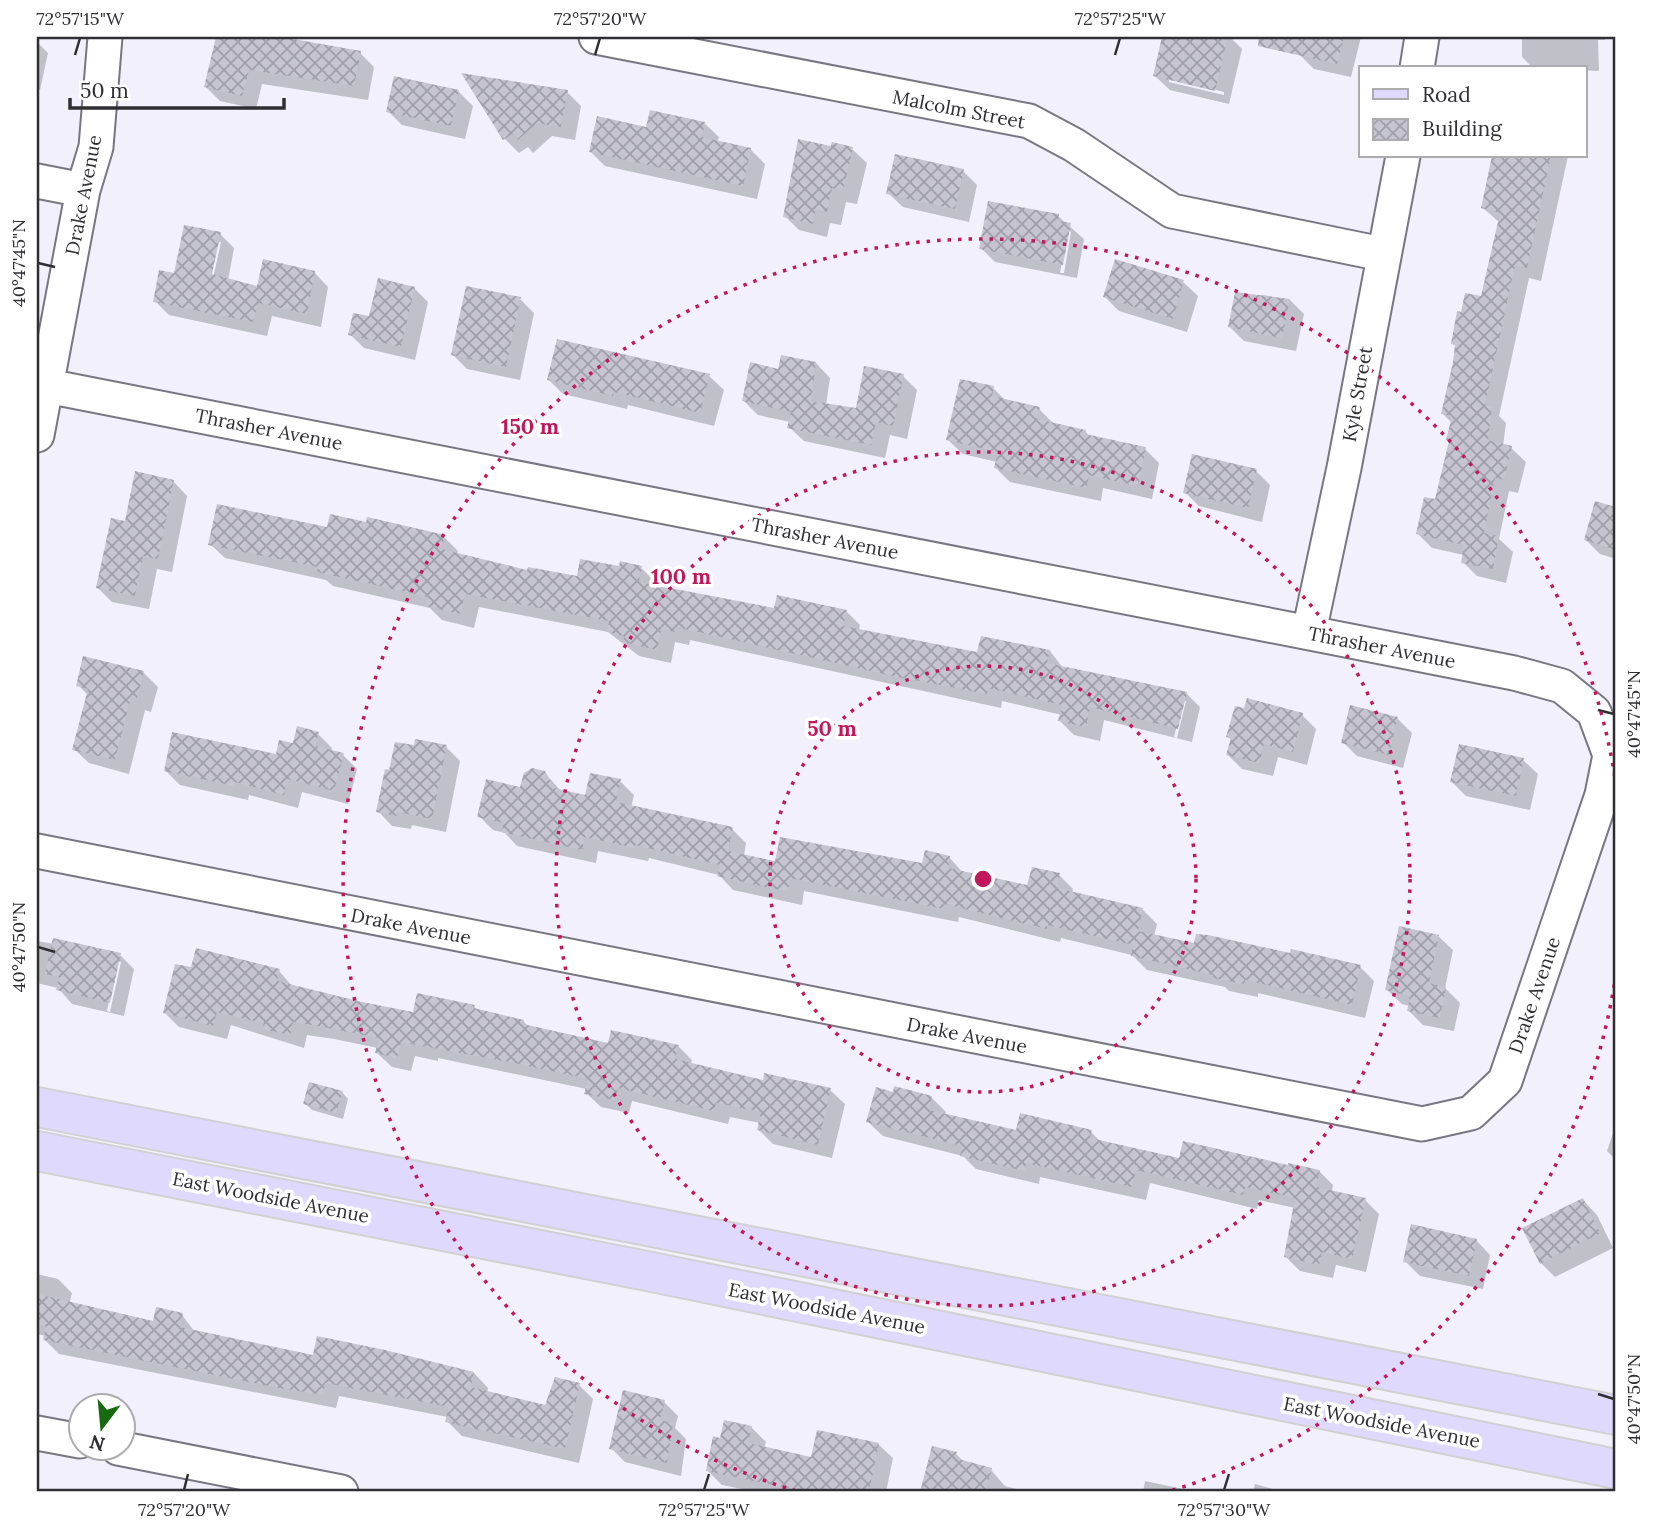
<svg xmlns="http://www.w3.org/2000/svg" width="1653" height="1529" font-family="Lora,serif">
<defs>
<pattern id="building-cross-hatch" width="8" height="8" patternUnits="userSpaceOnUse" patternTransform="scale(1.75)"><rect width="8" height="8" fill="#c5c4cf"/><path d="M0 0l8 8M0 8l8-8" fill="none" stroke="#a0a0a9"/></pattern>
</defs>
<rect width="100%" height="100%" fill="#f1f0fb"/>
<!-- shadow -->
<path fill="#0003" fill-rule="evenodd" d="M218,37H265L360,53L374,67L368,100L262,84L256,109L220,101L206,87Z
M1164,37H1230L1242,49L1229,104L1170,90L1155,76ZM1169,78L1224,92V95L1169,82Z
M1304,37H1361L1351,77L1314,69L1300,55Z
M1522,37H1605V40H1598L1599,71L1533,68L1522,57Z
M37,42L48,53L40,90L37,89Z
M464,75L567,92L581,106L575,140L552,136L533,153L528,147L519,153L505,139Z
M459,92L473,106L465,139L402,125L388,111Z
M704,123L719,137L717,142L750,149L765,164L757,199L605,166L591,152L647,129Z
M832,149H852L867,163L857,204L846,202L841,225L830,223L827,237L799,230L785,216Z
M1494,156H1568L1541,281L1529,278L1499,416L1506,423L1503,446L1511,448L1526,462L1518,493L1509,491L1499,539L1513,552L1506,583L1477,576L1463,562L1464,555L1432,548L1418,534L1436,501L1451,442L1452,423L1443,414L1457,347L1453,343L1463,314L1482,298L1499,222L1483,208Z
M963,171L977,185L969,222L903,207L888,193Z
M1058,216L1084,239L1077,278L995,262L981,248ZM1068,229L1071,232L1064,273H1060Z
M220,234L234,248L228,280L258,288L314,272L328,287L321,327L272,316L267,336L169,315L155,301ZM217,242H221L212,283H209Z
M1116,261L1183,282L1198,296L1187,332L1119,311L1105,297Z
M414,288L428,302L415,360L364,348L350,334Z
M1263,295L1290,300L1304,314L1296,351L1244,341L1230,327Z
M520,299L534,313L520,380L467,369L453,355Z
M816,363L830,378L826,405L857,410L903,376L917,390L907,439L890,435L885,458L804,441L789,427L790,422L758,415L744,401L780,371Z
M709,376L724,390L714,426L628,405L627,409L563,394L549,380Z
M993,388L1006,401L1039,409L1053,423L1085,431L1091,438L1145,449L1159,463L1152,499L1103,488L1101,501L1010,482L996,468L997,462L963,454L948,440Z
M1256,471L1270,485L1262,522L1199,506L1185,492Z
M173,481L187,496L172,572L157,569L149,609L112,602L98,588L126,523Z
M1596,503L1616,509V559L1600,554L1586,540Z
M328,529L444,537L458,551L457,555L528,572L579,578L620,568H641L656,582L655,587L775,610L846,611L860,625L859,631L979,654L1050,651L1063,668L1186,693L1200,707L1192,742L1104,720L1100,741L1074,735L1060,721L1062,715L1002,701L1001,708L690,640L689,645L675,642L671,663L639,656L608,632L479,607L474,628L442,620L430,608L333,586L326,580L225,558L210,544ZM1183,701H1186L1177,738L1174,737Z
M143,672L158,687L151,712L145,710L129,774L89,763L74,749L88,695L78,685Z
M1351,708L1398,719L1412,733L1403,768L1357,756L1343,742Z
M1302,715L1316,729L1307,765L1278,757L1273,776L1242,769L1228,755L1232,740L1228,737Z
M318,734L332,748L331,752L343,755L357,769L348,804L302,792L298,808L249,795L248,800L180,785L165,770L277,757Z
M415,747H446L460,761L446,832L412,825L411,829L392,826L378,811L390,772Z
M1523,760L1538,774L1530,810L1466,796L1452,782Z
M544,772L561,791L586,797L620,781L634,795L631,808L732,829L746,843L744,856L777,863L924,865L949,857L963,873L1028,888L1059,875L1073,889L1072,893L1143,910L1157,924L1154,936L1196,945L1291,955L1360,967L1374,981L1365,1018L1258,993V997L1229,991L1225,987L1147,970L1132,955L1061,938L1060,942L959,917L958,922L804,891L802,905L733,890L719,875L649,858L648,861L598,851L596,863L517,846L505,833L493,830L479,816Z
M1438,936L1453,950L1445,988L1460,1003L1454,1031L1423,1025L1409,1011L1410,1006L1402,1004L1387,990Z
M37,941L120,955L134,969L124,1016L72,1004L58,988L37,983ZM117,962H121L110,1012L107,1011Z
M192,969L279,971L293,987L414,1014L474,1007L478,1011L523,1021L529,1027L609,1045L678,1046L692,1060L691,1064L764,1082L830,1090L845,1104L832,1158L773,1144L759,1130L760,1123L730,1117L728,1124L632,1101L629,1113L601,1107L586,1093L587,1089L438,1058V1061L415,1056L411,1071L392,1067L377,1053L378,1048L334,1039L307,1035L304,1048L231,1025L227,1039L179,1027L165,1013Z
M342,1092L348,1099L343,1119L312,1110L305,1103Z
M894,1094L932,1098L946,1112L945,1115L1017,1132H1091L1102,1143L1181,1160L1319,1171L1333,1185L1332,1192L1365,1200L1379,1214L1366,1272L1336,1265L1333,1278L1300,1271L1286,1257L1295,1208L1259,1200L1257,1209L1150,1183L1146,1200L1040,1177L1039,1184L976,1169L963,1156L883,1136L868,1122Z
M1616,1124V1160L1607,1151Z
M1583,1200L1597,1215L1613,1248L1555,1277L1541,1263Z
M1476,1240L1490,1255L1483,1289L1420,1276L1405,1261Z
M37,1274L58,1279L72,1293L69,1306L154,1323L182,1315L195,1332L315,1357L474,1373L488,1388L487,1393L546,1407L579,1385L593,1399L579,1463L462,1436L447,1421L448,1417L339,1396L336,1408L59,1354L45,1340L46,1336L37,1334Z
M664,1402L678,1416L675,1428L686,1439L681,1476L625,1462L611,1448Z
M751,1427L766,1442L764,1448L813,1459L878,1444L893,1458L886,1492H757L722,1485L708,1471L721,1440Z
M933,1448L956,1454L964,1462L991,1470L1005,1486L1028,1492H922Z
M1145,1481L1183,1489L1186,1492H1143Z
M1255,1484L1284,1492H1253Z"/>
<!-- building -->
<path fill="url(#building-cross-hatch)" d="M216,37H282L361,51L354,86L249,70L242,96L204,87Z
M1162,37H1228L1215,91L1153,76Z
M1259,37H1344L1337,64L1258,46Z
M461,73L568,90L561,127L537,123L518,140L514,133L503,140Z
M394,76L459,90L451,126L386,112Z
M650,110L705,122L702,137L751,148L743,186L589,152L597,116L646,127Z
M798,139L831,146L832,142L853,147L843,191L832,188L827,212L816,209L813,224L783,217Z
M895,154L964,169L955,209L886,194Z
M1492,156H1551L1527,268L1515,265L1485,405L1492,407L1488,440L1512,446L1504,480L1495,478L1484,533L1499,536L1493,569L1461,563L1464,545L1416,534L1424,497L1435,499L1449,441L1446,440L1452,416L1441,414L1453,362L1455,345L1451,344L1457,311L1461,312L1465,293L1481,296L1500,213L1481,208Z
M988,201L1059,214L1058,221L1071,223L1063,265L979,249Z
M184,225L221,232L212,274L257,286L263,259L315,271L307,314L258,303L253,322L153,302L159,270L174,273Z
M1115,259L1184,280L1173,319L1103,297Z
M378,278L415,287L401,347L348,335L353,313L369,316Z
M466,286L521,297L506,367L451,355Z
M1235,292L1290,299L1282,338L1228,327Z
M557,339L710,374L700,413L614,392L613,396L547,380Z
M781,355L816,362L811,401L856,408L864,366L904,374L893,426L876,422L871,445L787,428L791,412L742,401L750,362L778,369Z
M960,379L994,386L992,396L1040,407L1037,419L1086,430L1085,434L1146,447L1138,486L1089,475L1087,488L994,468L998,452L946,440Z
M1192,454L1257,469L1248,508L1183,493Z
M135,471L174,480L158,559L143,556L135,596L96,588L111,518L125,521Z
M1595,501L1616,507V550L1584,540Z
M217,504L327,527L330,514L366,522L367,517L445,535L441,549L527,570L528,567L577,576L580,559L619,566L620,561L642,566L639,582L774,608L777,595L847,610L843,626L977,652L981,636L1050,650L1047,663L1187,692L1178,729L1090,707L1086,727L1058,721L1062,705L988,688L987,694L893,676L676,627L675,632L661,629L657,650L623,642L624,636L607,632L609,621L465,594L460,614L425,606L428,597L317,572L318,567L208,545Z
M83,656L144,671L137,698L131,697L115,760L72,750L88,689L76,686Z
M1247,698L1303,713L1293,752L1264,744L1259,763L1226,755L1231,738L1226,737L1235,706L1244,708Z
M1350,705L1398,717L1389,755L1341,743Z
M297,726L319,732L315,746L344,753L334,791L288,779L284,795L235,782L234,786L164,771L172,732L276,754L279,740L293,743Z
M415,739L447,745L432,819L398,812L397,816L376,812L385,769L389,770L395,742L414,745Z
M1459,744L1524,758L1516,796L1450,782Z
M532,768L545,771L554,788L585,795L590,773L621,779L616,802L733,827L728,851L775,861L780,837L922,863L925,850L950,856L948,868L1027,885L1032,867L1060,873L1057,888L1143,908L1138,931L1194,943L1196,934L1208,935L1290,953L1291,949L1361,965L1352,1005L1245,980L1244,984L1213,978V975L1131,956L1133,945L1047,925V929L945,904L944,909L790,878L788,891L769,888L717,876L720,865L635,845V848L585,837L582,850L501,832L504,823L477,817L486,779L520,787L524,773Z
M1399,926L1439,935L1429,983L1446,987L1440,1018L1407,1011L1410,996L1385,990Z
M53,938L121,953L110,1003L56,990L59,977L45,974Z
M196,948L280,969L277,981L362,1002L413,1012L417,993L475,1005L474,1008L524,1020L523,1024L608,1043L611,1030L679,1045L675,1059L763,1080L764,1073L831,1088L818,1145L757,1130L761,1112L716,1103L714,1111L618,1088L615,1100L584,1094L588,1079L514,1063L401,1042L397,1058L375,1053L379,1038L318,1026L293,1022L290,1035L262,1029L264,1023L217,1012L213,1026L163,1013L175,964L191,967Z
M309,1082L343,1091L336,1113L303,1104Z
M894,1086L932,1096L929,1110L1016,1130L1020,1113L1092,1130L1090,1138L1179,1158L1183,1141L1288,1165V1163L1320,1170L1316,1187L1366,1198L1352,1259L1322,1252L1319,1265L1284,1257L1295,1198L1245,1187L1243,1195L1136,1170L1132,1187L1026,1163L1025,1171L960,1156L962,1146L866,1122L876,1087L893,1092Z
M1583,1198L1600,1233L1540,1264L1522,1228Z
M1411,1224L1477,1239L1469,1276L1403,1262Z
M37,1294L153,1321L156,1307L183,1313L180,1327L313,1355L317,1336L385,1350L474,1372L471,1387L545,1405L555,1377L580,1383L565,1449L445,1422L449,1407L325,1383L323,1395L273,1387L43,1340L46,1326L37,1324Z
M623,1390L665,1400L660,1420L673,1423L667,1463L609,1449Z
M724,1420L752,1426L748,1443L811,1457L817,1430L879,1443L869,1492H806L706,1471L713,1436L720,1438Z
M932,1446L957,1452L955,1458L992,1468L986,1492H920Z"/>
<g fill="none" stroke-linecap="round" stroke-linejoin="round">
<defs>
<path id="street" d="M596,37L1029,121L1074,145L1172,211L1382,254
M1417,68L1422,37
M37,181L83,190
M37,435L83,190L96,147L105,37
M1309,632L1344,468L1403,156
M37,851L1422,1124L1471,1113L1505,1081L1602,795L1610,755L1594,712L1562,686L1514,673L47,386
M37,1433L80,1441
M118,1448L341,1492"/>
<path id="primary" d="M37,1107L1616,1415
M37,1151L647,1271L1616,1469"/>
</defs>
<!-- street casing -->
<use href="#street" stroke="#787781" stroke-width="37"/>
<!-- primary casing -->
<use href="#primary" stroke="#d1d1d2" stroke-width="42"/>
<!-- street -->
<use href="#street" stroke="#fff" stroke-width="33"/>
<!-- primary -->
<use href="#primary" stroke="#dfd9fd" stroke-width="38"/>
</g>
<!-- ticks -->
<path fill="none" stroke="#2f2e33" stroke-width="2.5" d="M75,55L80,38M595,55L600,38M1115,55L1120,38M38,263L55,267M1598,710L1614,714M38,947L55,952M1598,1394L1614,1399M184,1490L188,1474M704,1490L709,1474M1224,1490L1229,1474"/>
<!-- distance rings -->
<g fill="none" stroke="#c2185b" stroke-width="3.5" stroke-dasharray="3.5 7">
<circle cx="983" cy="879" r="213"/>
<circle cx="983" cy="879" r="427"/>
<path d="M1616 974A640 640 0 0 1 1170 1491M796 1491A640 640 0 1 1 1616 784"/>
</g>
<g text-anchor="middle" dominant-baseline="central" stroke-width="7" stroke-linejoin="round" paint-order="stroke">
<!-- street labels -->
<g font-size="19" fill="#2f2e33" stroke="#fff">
<text transform="translate(959 109) rotate(11)">Malcolm Street</text>
<text transform="translate(83 195) rotate(-79)">Drake Avenue</text>
<text transform="translate(1357 394) rotate(-80)">Kyle Street</text>
<text transform="translate(269 429) rotate(11)">Thrasher Avenue</text>
<text transform="translate(825 538) rotate(11)">Thrasher Avenue</text>
<text transform="translate(1382 647) rotate(11)">Thrasher Avenue</text>
<text transform="translate(411 926) rotate(11)">Drake Avenue</text>
<text transform="translate(1534 995) rotate(-71)">Drake Avenue</text>
<text transform="translate(967 1035) rotate(11)">Drake Avenue</text>
<text transform="translate(271 1197) rotate(11)">East Woodside Avenue</text>
<text transform="translate(827 1308) rotate(11)">East Woodside Avenue</text>
<text transform="translate(1382 1422) rotate(11)">East Woodside Avenue</text>
</g>
</g>
<circle cx="983" cy="879" r="10" fill="#c2185b" stroke="#fff" stroke-width="3.5"/>
<g font-size="21" text-anchor="middle" font-weight="bold" fill="#c2185b" stroke="#fff" stroke-width="7" stroke-linejoin="round" paint-order="stroke">
<text x="530" y="434">150 m</text>
<text x="681" y="584">100 m</text>
<text x="832" y="736">50 m</text>
</g>
<!-- border -->
<rect width="1653" height="1529" fill="none" stroke="#ffffff" stroke-width="77"/>
<!-- legend -->
<rect x="1359" y="66" width="228" height="91" fill="#ffffff" stroke="#acabad" stroke-width="2"/>
<rect x="1373" y="89" width="35" height="10" fill="#dfd9fd" stroke="#acabad" stroke-width="2"/>
<text x="1422" y="102" font-size="21" fill="#2f2e33">Road</text>
<rect x="1373" y="119" width="35" height="21" fill="url(#building-cross-hatch)" stroke="#acabad" stroke-width="2"/>
<text x="1422" y="136" font-size="21" fill="#2f2e33">Building</text>
<!-- north arrow -->
<g transform="translate(102 1427) rotate(196)"><circle r="33" fill="#ffffff" stroke="#acabad" stroke-width="2"/>
<path d="M0-5L12 26L0 18L-12 26Z" fill="#176a0f"/>
<text y="-10" font-size="19" font-weight="bold" text-anchor="middle" fill="#2f2e33">N</text>
</g>
<!-- scale -->
<path d="M70 98v10h214v-10" fill="none" stroke="#2f2e33" stroke-width="3.5"/>
<text x="80" y="98" font-size="21" fill="#2f2e33" stroke="#ffffff" stroke-width="5" paint-order="stroke">50 m</text>
<rect x="38" y="38" width="1576" height="1452" fill="none" stroke="#2f2e33" stroke-width="2.5"/>
<g font-size="18" text-anchor="middle" fill="#2f2e33">
<text x="80" y="25">72°57'15"W</text>
<text x="600" y="25">72°57'20"W</text>
<text x="1120" y="25">72°57'25"W</text>
<text transform="translate(19 263) rotate(-90)" y="6">40°47'45"N</text>
<text transform="translate(1634 714) rotate(-90)" y="6">40°47'45"N</text>
<text transform="translate(19 947) rotate(-90)" y="6">40°47'50"N</text>
<text transform="translate(1634 1399) rotate(-90)" y="6">40°47'50"N</text>
<text x="184" y="1516">72°57'20"W</text>
<text x="704" y="1516">72°57'25"W</text>
<text x="1224" y="1516">72°57'30"W</text>
</g>
</svg>
